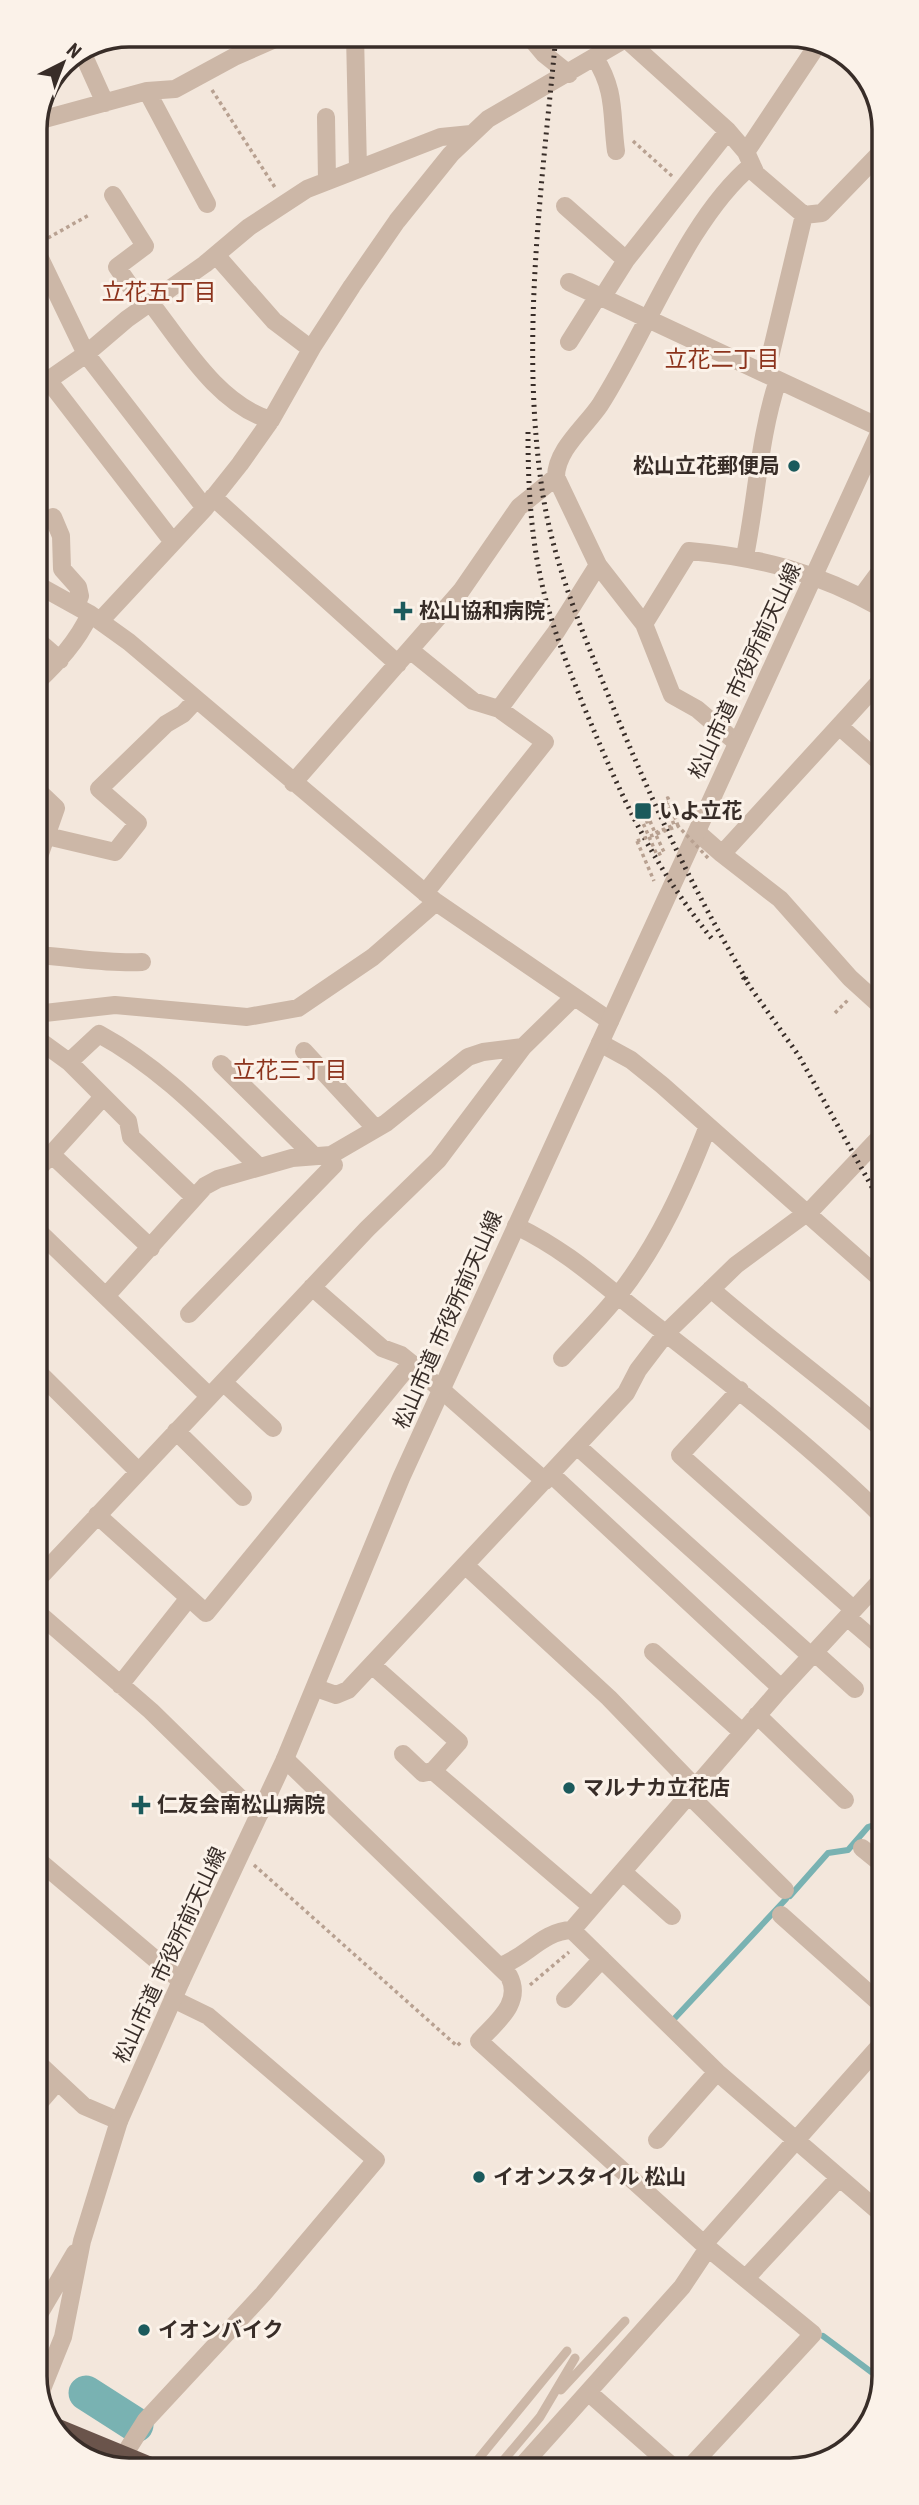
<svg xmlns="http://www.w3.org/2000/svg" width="919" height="2505" font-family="'Roboto Condensed','Noto Sans JP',sans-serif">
<rect width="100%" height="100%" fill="#f3e7dc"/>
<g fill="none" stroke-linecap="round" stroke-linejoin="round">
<!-- stream -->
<path stroke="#79b2b2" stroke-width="6" d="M790,1896L828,1853L848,1850L868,1827L883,1822
M674,2019L786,1899
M823,2336L882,2380"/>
<!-- river -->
<path stroke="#79b2b2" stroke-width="35" d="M86,2393L136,2425"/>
<!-- path -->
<path stroke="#b8a191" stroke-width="3.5" stroke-dasharray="3.5 3.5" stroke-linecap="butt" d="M212,90L276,189
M633,141L672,176
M48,238L89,215
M642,803L650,821L643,823L657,855L664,852L655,833L674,825L665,799L668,798L678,826
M650,821L655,833
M637,841L654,881
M872,973L882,962
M835,1013L848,1000
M254,1865L457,2046L462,2041
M530,1985L569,1952"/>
<!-- service -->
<path stroke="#ccb7a7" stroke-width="9" d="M561,2390L625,2321
M471,2468L567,2351
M497,2468L540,2417L575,2358"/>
<!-- minor -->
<path stroke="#ccb7a7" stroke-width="18" d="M355,35L358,169
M528,35L544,54L569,74
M626,39L728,131L746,152L756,174L804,215L766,374
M83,54L105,103
M595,58C616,91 611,114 616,151
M147,91L207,204
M326,117L327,181
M37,121L147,91L175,89L234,57L284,35
M746,152L818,44
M113,195L145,246L117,267L144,306
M565,206L626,260
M804,215L822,213L881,152
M35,248L86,354L127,319L205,264L249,227L307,189L441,137L471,134
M216,255L274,321L311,349
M569,282L881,428
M602,298L626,260L728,131
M150,302C182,343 218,405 271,420
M569,342L598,296
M48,380L173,542
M36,385L37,388L86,354L205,508
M213,497L398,664
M53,517L61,536L62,569L78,587L80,596L76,606
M745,556C757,497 759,437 778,380
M36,584L90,614L129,642L436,902L610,1021
M861,597L881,570
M100,621L205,508L240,464L271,420L313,346L352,286L397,221L451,154L488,119L632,35
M644,624L689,551C760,557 819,573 881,608
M36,639L60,660
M410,650L473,701L499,709L545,742L425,893
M36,683C58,662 77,642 90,614
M499,709L556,632L598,565
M839,726L882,764
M737,743L697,709L672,695L644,624L598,565L556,477C556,450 585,427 600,405C647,332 687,219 752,165
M293,783L461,591L519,507L556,477
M36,789L56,808L36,865
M697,832L722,854L882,679
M47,836L115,852L138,823L99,789L166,724L183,714L196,700
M722,854L780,899L850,978L882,1007
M36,955C72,957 107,964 142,962
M36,1014L115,1005L247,1017L298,1008L373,957L436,902
M36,1038L69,1062L128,1121L131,1137L193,1196
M600,1043L631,1060L662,1085L882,1280
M304,1051L376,1129
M69,1062L99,1034C160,1067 208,1118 258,1166
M221,1064L314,1156
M51,1154L151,1248
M37,1170L103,1097
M516,1226C568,1251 601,1283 646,1318C728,1382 809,1444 883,1517
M37,1230L209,1396
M312,1287L382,1348L401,1355L411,1363L545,1481
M711,1289C767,1338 827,1381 883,1430
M106,1296L205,1186L218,1179L292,1158L331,1155L386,1123L468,1057L483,1052L523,1047
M189,1314L334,1165L327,1156
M562,1358C581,1337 602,1316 620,1293C659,1243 685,1185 708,1126
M37,1371L138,1471
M223,1382L273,1428
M740,1390L680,1455L853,1609
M176,1431L243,1497
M577,1446L811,1656
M551,1474L781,1688
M97,1515L206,1613L411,1363
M466,1566L609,1698L695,1787
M37,1580L367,1229L438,1160L523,1047L573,998
M37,1612L151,1711L245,1803L260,1813
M847,1617L883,1648
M653,1652L742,1732
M814,1652L855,1689
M372,1665L459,1742L433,1771L592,1907
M120,1685L188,1599
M316,1688L336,1695L348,1690L626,1393L638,1370L667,1332L736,1265L812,1209L882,1135
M757,1715L845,1800
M403,1754L423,1773L433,1771
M285,1759L509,1976C523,2003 496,2022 479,2041L708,2248L682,2287L520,2468
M689,1795L785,1890
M862,1848L883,1865
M38,1860L181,1981
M623,1872L672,1916
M781,1915L883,2006
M572,1930L776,1694L883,1578
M500,1966C527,1957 542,1931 572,1930L717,2072L884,2216
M565,1999L602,1959
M38,2063L84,2106L119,2121
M38,2104L57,2082
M657,2140L717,2072
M704,2244L884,2041
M747,2277L839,2178
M588,2392L673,2467
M124,2455L146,2420L263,2294L376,2160L208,2016L173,1999
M690,2467L813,2334L708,2248"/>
<!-- tertiary -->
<path stroke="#ccb7a7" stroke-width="18" d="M38,2316L75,2253
M38,2399L63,2337L82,2241L119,2121L181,1981L285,1759L401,1478L881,429"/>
<!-- trunk -->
<path stroke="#6a544b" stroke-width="19" d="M57,2428L159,2470"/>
<!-- rail -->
<path stroke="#382d28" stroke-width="5" stroke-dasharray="2 5" stroke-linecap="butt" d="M556,35C542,185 520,338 542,489C552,557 578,621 604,685C647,791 690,886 749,984
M528,432C528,480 530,528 540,575C549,620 567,664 584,707C622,798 650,861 712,939
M743,977L799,1056L882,1205"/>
<!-- path-bridge -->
<path stroke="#b8a191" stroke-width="3.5" stroke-dasharray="3.5 3.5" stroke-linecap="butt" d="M637,841L678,826L708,858"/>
</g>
<!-- markers -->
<g fill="#1b5a5c" stroke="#fbf2e9" stroke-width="2.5">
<circle cx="794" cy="466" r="7"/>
<path d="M399.5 600.5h7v7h7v7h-7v7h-7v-7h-7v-7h7z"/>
<rect x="634" y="802" width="18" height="18" rx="3.5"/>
<circle cx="569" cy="1788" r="7"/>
<path d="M137.5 1794.5h7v7h7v7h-7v7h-7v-7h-7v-7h7z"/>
<circle cx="479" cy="2177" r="7"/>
<circle cx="144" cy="2330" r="7"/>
</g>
<g text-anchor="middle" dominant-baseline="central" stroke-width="6" stroke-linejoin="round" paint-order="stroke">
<!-- poi labels -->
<g font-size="21" font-weight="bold" fill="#382d28" stroke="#fbf2e9" text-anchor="start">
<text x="780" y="466" text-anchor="end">松山立花郵便局</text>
<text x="419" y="611">松山協和病院</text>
<text x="659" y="811">いよ立花</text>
<text x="583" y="1788">マルナカ立花店</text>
<text x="157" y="1805">仁友会南松山病院</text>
<text x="493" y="2177">イオンスタイル 松山</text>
<text x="158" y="2330">イオンバイク</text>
</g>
<!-- street labels -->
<g font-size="21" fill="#382d28" stroke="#fbf2e9">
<text transform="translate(745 671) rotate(-65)">松山市道 市役所前天山線</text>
<text transform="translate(448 1320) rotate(-66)">松山市道 市役所前天山線</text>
<text transform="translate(170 1955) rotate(-65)">松山市道 市役所前天山線</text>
</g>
<!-- neighbourhood labels -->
<g font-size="23" fill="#8c331c" stroke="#fbf2e9">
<text x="159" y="292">立花五丁目</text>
<text x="722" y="359">立花二丁目</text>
<text x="290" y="1070">立花三丁目</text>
</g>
</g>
<!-- crop -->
<path d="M0 0H919V2505H0ZM129 47H790A82 82 0 0 1 872 129V2376A82 82 0 0 1 790 2458H129A82 82 0 0 1 47 2376V129A82 82 0 0 1 129 47Z" fill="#fbf2e9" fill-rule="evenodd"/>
<path fill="none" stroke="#382d28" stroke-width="3.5" d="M129 47H790A82 82 0 0 1 872 129V2376A82 82 0 0 1 790 2458H129A82 82 0 0 1 47 2376V129A82 82 0 0 1 129 47Z"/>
<!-- north arrow -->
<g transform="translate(63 63) rotate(42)" stroke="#fbf2e9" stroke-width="5" paint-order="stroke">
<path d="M0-5L12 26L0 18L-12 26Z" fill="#382d28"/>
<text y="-10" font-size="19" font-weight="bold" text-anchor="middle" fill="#382d28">N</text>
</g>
</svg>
